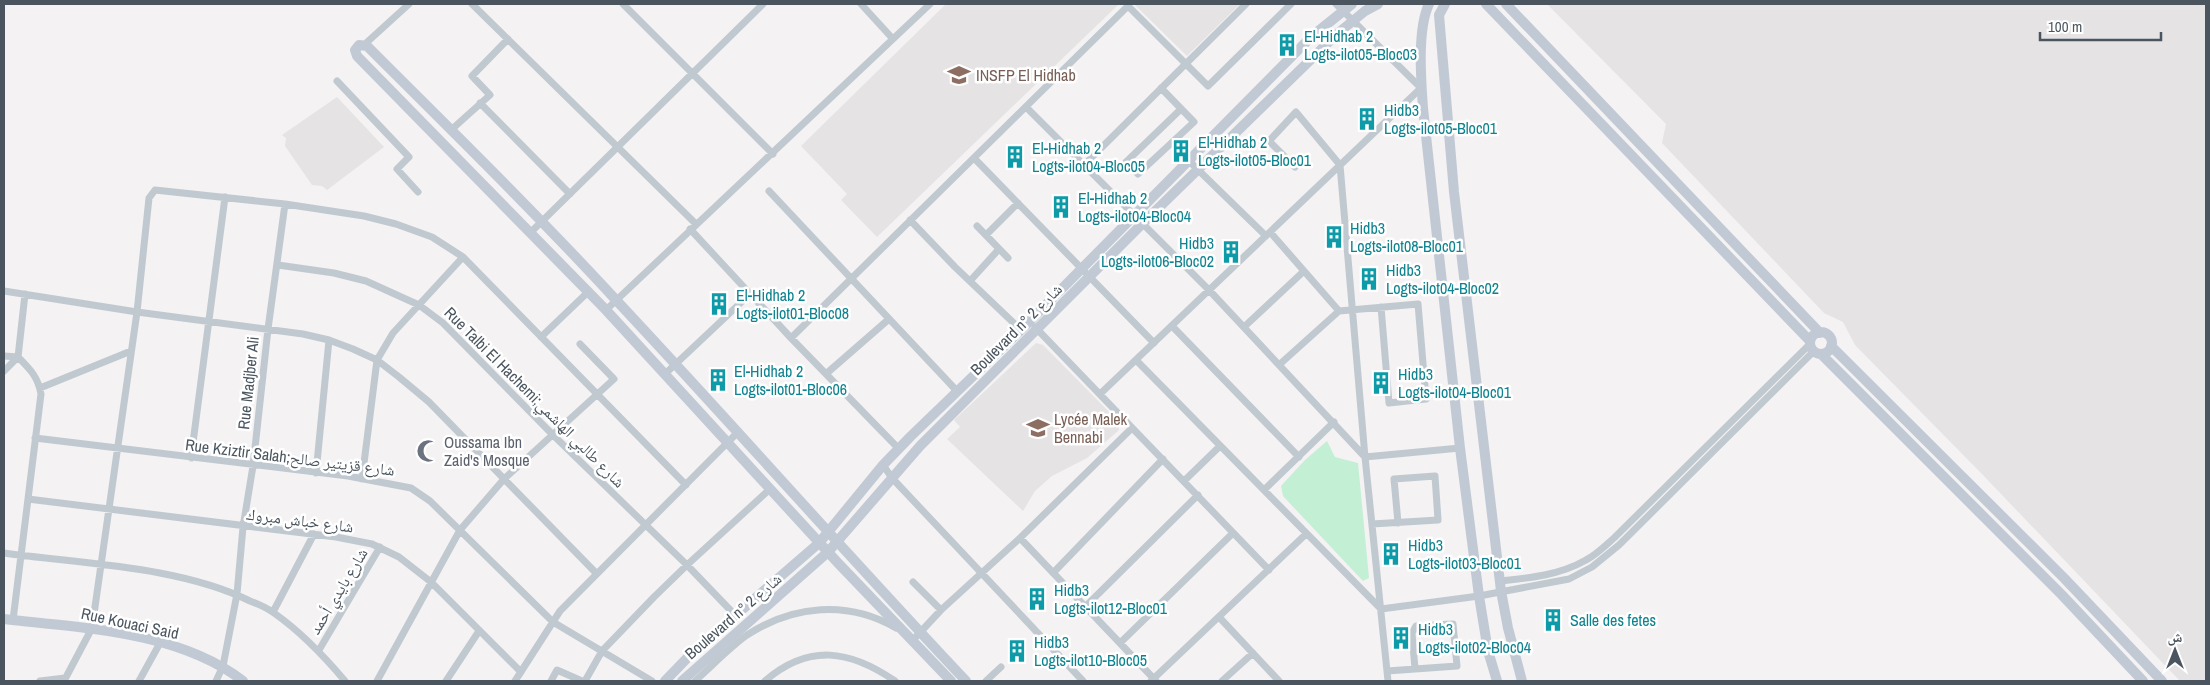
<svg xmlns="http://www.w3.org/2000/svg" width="2210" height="685" font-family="'Archivo Narrow','Noto Naskh Arabic',sans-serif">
<rect width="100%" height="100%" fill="#f4f2f2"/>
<!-- education -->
<path fill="#e5e3e4" d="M946,4H1119L877,237L841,200L847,194L801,146Z
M1134,4H1240L1187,56Z
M1547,4H2206V681H2180L1980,472L1855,345L1843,322L1824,313L1662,143L1666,124Z
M337,97L384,147L327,190L322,186L312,185L285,146L286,138L282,135Z
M1036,343L1043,345L1118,421L1119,430L1087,458L1052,476L1035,491L1023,511L947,439L960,427L954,420Z"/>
<!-- green -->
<path fill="#c3efd4" d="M1327,441L1335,457L1358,463L1369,578L1363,581L1283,496L1281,486L1305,460Z"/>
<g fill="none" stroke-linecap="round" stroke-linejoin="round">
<!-- street -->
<path stroke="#c0c9d0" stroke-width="7" d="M472,4L696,224
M623,4L773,154
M861,4L893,39
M365,44L409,4
M337,81L409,157L397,169L418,192
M1161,88L1194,122L1138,174L1126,162L1181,109
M480,103L570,194
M1026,107L1209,290L1365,457L1460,448
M451,130L490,95L472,76L508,39
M974,158L1154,343
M1188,160L1266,236
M1084,165L1246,4
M1295,167L1269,141L1296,112L1340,165L1365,457L1388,681
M769,191L956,390
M910,220L955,267L1021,330
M977,226L1008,258
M690,229L791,338L899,449
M531,232L763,4
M1270,232L1339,311
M986,235L1018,203
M278,265L334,273L366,281L419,305L443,323L553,435L687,565L735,615
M970,281L999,249
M4,291L137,312L303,334L329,340L353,349L377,360L399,377L429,402L596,573
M606,310L930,4
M1172,326L1299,457
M1035,327L1269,570
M1244,327L1304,271
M541,337L588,292
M791,338L1128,6L1208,86L1291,4
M4,356L18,357C30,369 38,377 41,394L13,620
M1136,360L1381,609L1479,596L1569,579L1592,567L1619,545L1814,351
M1280,364L1339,311L1418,304L1426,399L1389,403L1381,307
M4,371L18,357L25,294
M827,373L889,319
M665,374L750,294
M40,388L131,351
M1100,394L1421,88L1336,4
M35,438L348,476L411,488L430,501L553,622L652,681
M191,458L225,197
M883,465L892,478L1083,681
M316,473L329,340
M362,479L377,360L393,333L463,257
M1184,481L1220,446
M1264,490L1334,422
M28,499L336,537L372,544L399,557L431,582L521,672
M1372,524L1438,520L1435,476L1394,479L1398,523
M1020,538L1156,681
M4,553C82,564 179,566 250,601C258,604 267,608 274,613C301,632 324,656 345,681
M1053,573L1163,459
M1500,581C1530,578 1560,575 1586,560C1596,555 1605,546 1614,538L1810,344
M913,582L941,610
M1085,607L1198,495
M273,612L314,534
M1219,617L1279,681
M913,640L941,610L1020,538L1132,428
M1120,643L1233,533
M319,650L380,547
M1387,671L1457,666L1453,624L1416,626L1412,633L1415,669
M40,681L65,678
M64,681L92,628L137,312L149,198L155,190L285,204L364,216L396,224L432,237L463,257L686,485
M139,681L160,643
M216,681L223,666L237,594L243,527L253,466L268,329L285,204
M377,681L460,530L504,479L614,379L580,344
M446,681L479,631
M515,681L560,611L737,433
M551,681L557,670L582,681
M585,681L602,651L654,597L687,565L770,489
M695,681C712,666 729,648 747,635C793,605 848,600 896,628
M765,681C809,643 850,650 895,681
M986,681L1001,667
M1151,681L1306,534
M1222,681L1253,653"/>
<!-- secondary -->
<path stroke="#c1cad4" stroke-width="10" d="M1429,4C1417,29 1421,80 1423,108L1460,448L1479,596L1488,651L1497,681
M1445,4L1439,15L1454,192L1501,591L1508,628L1522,681
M1486,4L1810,341
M1506,4L1820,333
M1810 343a11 11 0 1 1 22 0a11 11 0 1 1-22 0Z
M1831,346L2064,578L2162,681
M1821,354L2062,595L2143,681
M4,619C82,628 178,631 243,681
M665,681L693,652L819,543L883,465L911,436L1021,330L1311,37L1352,4
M682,681L828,552L920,446L1143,223L1337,34L1365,11L1378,4
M951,681L838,563L606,310L357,56L355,50L359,45L367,46C451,130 536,213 616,300C734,426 848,556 966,681"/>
</g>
<!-- icons -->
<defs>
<symbol id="building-bare" viewBox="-9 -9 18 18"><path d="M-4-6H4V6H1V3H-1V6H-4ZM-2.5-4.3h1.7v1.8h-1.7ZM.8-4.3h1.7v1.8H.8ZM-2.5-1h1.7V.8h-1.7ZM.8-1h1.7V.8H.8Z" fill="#0f9aa8" stroke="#fff" stroke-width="2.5" paint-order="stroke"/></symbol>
<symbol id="university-bare" viewBox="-9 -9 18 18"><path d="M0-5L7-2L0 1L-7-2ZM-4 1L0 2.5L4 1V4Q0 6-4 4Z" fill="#8d6e63" stroke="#fff" stroke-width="2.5" paint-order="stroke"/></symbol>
<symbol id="school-bare" viewBox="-9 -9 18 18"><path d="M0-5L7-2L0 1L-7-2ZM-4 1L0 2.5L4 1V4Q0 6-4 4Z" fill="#8d6e63" stroke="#fff" stroke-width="2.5" paint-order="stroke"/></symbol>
<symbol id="mosque-bare" viewBox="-9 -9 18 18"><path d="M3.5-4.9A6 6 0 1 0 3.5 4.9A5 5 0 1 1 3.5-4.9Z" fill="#6b7280" stroke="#fff" stroke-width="2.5" paint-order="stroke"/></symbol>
</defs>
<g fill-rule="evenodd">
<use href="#building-bare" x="1271" y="29" width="32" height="32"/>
<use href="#university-bare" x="943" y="59" width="32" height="32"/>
<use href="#building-bare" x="1351" y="103" width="32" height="32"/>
<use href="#building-bare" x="1165" y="135" width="32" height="32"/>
<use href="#building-bare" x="999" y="141" width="32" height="32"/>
<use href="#building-bare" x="1045" y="191" width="32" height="32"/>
<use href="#building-bare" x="1318" y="221" width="32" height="32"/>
<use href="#building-bare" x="1215" y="236" width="32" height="32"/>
<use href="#building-bare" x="1353" y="263" width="32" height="32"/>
<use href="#building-bare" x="703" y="288" width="32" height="32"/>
<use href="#building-bare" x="702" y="364" width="32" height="32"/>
<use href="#building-bare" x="1365" y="367" width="32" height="32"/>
<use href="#school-bare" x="1022" y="412" width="32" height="32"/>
<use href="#mosque-bare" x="412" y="435" width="32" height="32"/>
<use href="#building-bare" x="1375" y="538" width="32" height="32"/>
<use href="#building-bare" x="1021" y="583" width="32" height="32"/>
<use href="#building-bare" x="1537" y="604" width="32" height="32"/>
<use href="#building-bare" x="1385" y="622" width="32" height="32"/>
<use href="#building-bare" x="1001" y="635" width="32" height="32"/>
</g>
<g text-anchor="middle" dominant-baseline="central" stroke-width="5" stroke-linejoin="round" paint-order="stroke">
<!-- culture labels -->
<g font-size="16" fill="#0d838f" stroke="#fff" text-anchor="start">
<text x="1304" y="36">El-Hidhab 2<tspan x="1304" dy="18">Logts-ilot05-Bloc03</tspan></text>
<text x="1384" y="110">Hidb3<tspan x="1384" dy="18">Logts-ilot05-Bloc01</tspan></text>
<text x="1198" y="142">El-Hidhab 2<tspan x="1198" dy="18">Logts-ilot05-Bloc01</tspan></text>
<text x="1032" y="148">El-Hidhab 2<tspan x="1032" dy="18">Logts-ilot04-Bloc05</tspan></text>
<text x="1078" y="198">El-Hidhab 2<tspan x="1078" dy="18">Logts-ilot04-Bloc04</tspan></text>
<text x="1350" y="228">Hidb3<tspan x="1350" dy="18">Logts-ilot08-Bloc01</tspan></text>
<text x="1214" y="243" text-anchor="end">Hidb3<tspan x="1214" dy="18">Logts-ilot06-Bloc02</tspan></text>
<text x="1386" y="270">Hidb3<tspan x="1386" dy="18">Logts-ilot04-Bloc02</tspan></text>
<text x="736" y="295">El-Hidhab 2<tspan x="736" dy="18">Logts-ilot01-Bloc08</tspan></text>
<text x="734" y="371">El-Hidhab 2<tspan x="734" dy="18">Logts-ilot01-Bloc06</tspan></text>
<text x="1398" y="374">Hidb3<tspan x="1398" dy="18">Logts-ilot04-Bloc01</tspan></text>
<text x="1408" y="545">Hidb3<tspan x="1408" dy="18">Logts-ilot03-Bloc01</tspan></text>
<text x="1054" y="590">Hidb3<tspan x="1054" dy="18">Logts-ilot12-Bloc01</tspan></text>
<text x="1570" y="620">Salle des fetes</text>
<text x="1418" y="629">Hidb3<tspan x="1418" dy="18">Logts-ilot02-Bloc04</tspan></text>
<text x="1034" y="642">Hidb3<tspan x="1034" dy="18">Logts-ilot10-Bloc05</tspan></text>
</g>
<!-- education labels -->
<g font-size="16" fill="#785e54" stroke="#fff" text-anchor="start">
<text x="976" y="75">INSFP El Hidhab</text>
<text x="1054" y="419">Lycée Malek<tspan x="1054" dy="18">Bennabi</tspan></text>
</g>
<!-- street labels -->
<g font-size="16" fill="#4a555f" stroke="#fff">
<text transform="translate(1016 329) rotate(-45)">Boulevard n° شارع 2</text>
<text transform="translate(248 383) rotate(-84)">Rue Madjber Ali</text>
<text transform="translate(535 397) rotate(45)">Rue Talbi El Hachemi;شارع طالبي الهاشمي</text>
<text transform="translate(290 457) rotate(7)">Rue Kziztir Salah;شارع قزيتير صالح</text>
<text transform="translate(300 520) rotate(7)">شارع خباش مبروك</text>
<text transform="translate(338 591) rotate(-59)">شارع بايدي أحمد</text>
<text transform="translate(733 616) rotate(-41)">Boulevard n° شارع 2</text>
<text transform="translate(130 623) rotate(12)">Rue Kouaci Said</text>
</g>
<!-- worship labels -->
<g font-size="16" fill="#5b616d" stroke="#fff" text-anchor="start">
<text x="444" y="442">Oussama Ibn<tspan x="444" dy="18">Zaid's Mosque</tspan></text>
</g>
</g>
<!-- border -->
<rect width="2210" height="685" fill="none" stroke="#4a555f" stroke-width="10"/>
<!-- north arrow -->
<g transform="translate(2175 650)" stroke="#ffffff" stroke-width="4" paint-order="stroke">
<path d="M0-4L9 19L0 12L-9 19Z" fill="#4a555f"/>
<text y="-8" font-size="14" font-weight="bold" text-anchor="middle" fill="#4a555f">ش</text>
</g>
<!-- scale -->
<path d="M2040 32v8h121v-8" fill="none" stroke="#4a555f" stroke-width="2.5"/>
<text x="2048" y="32" font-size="15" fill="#4a555f" stroke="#ffffff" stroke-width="4" paint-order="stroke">100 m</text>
</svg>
